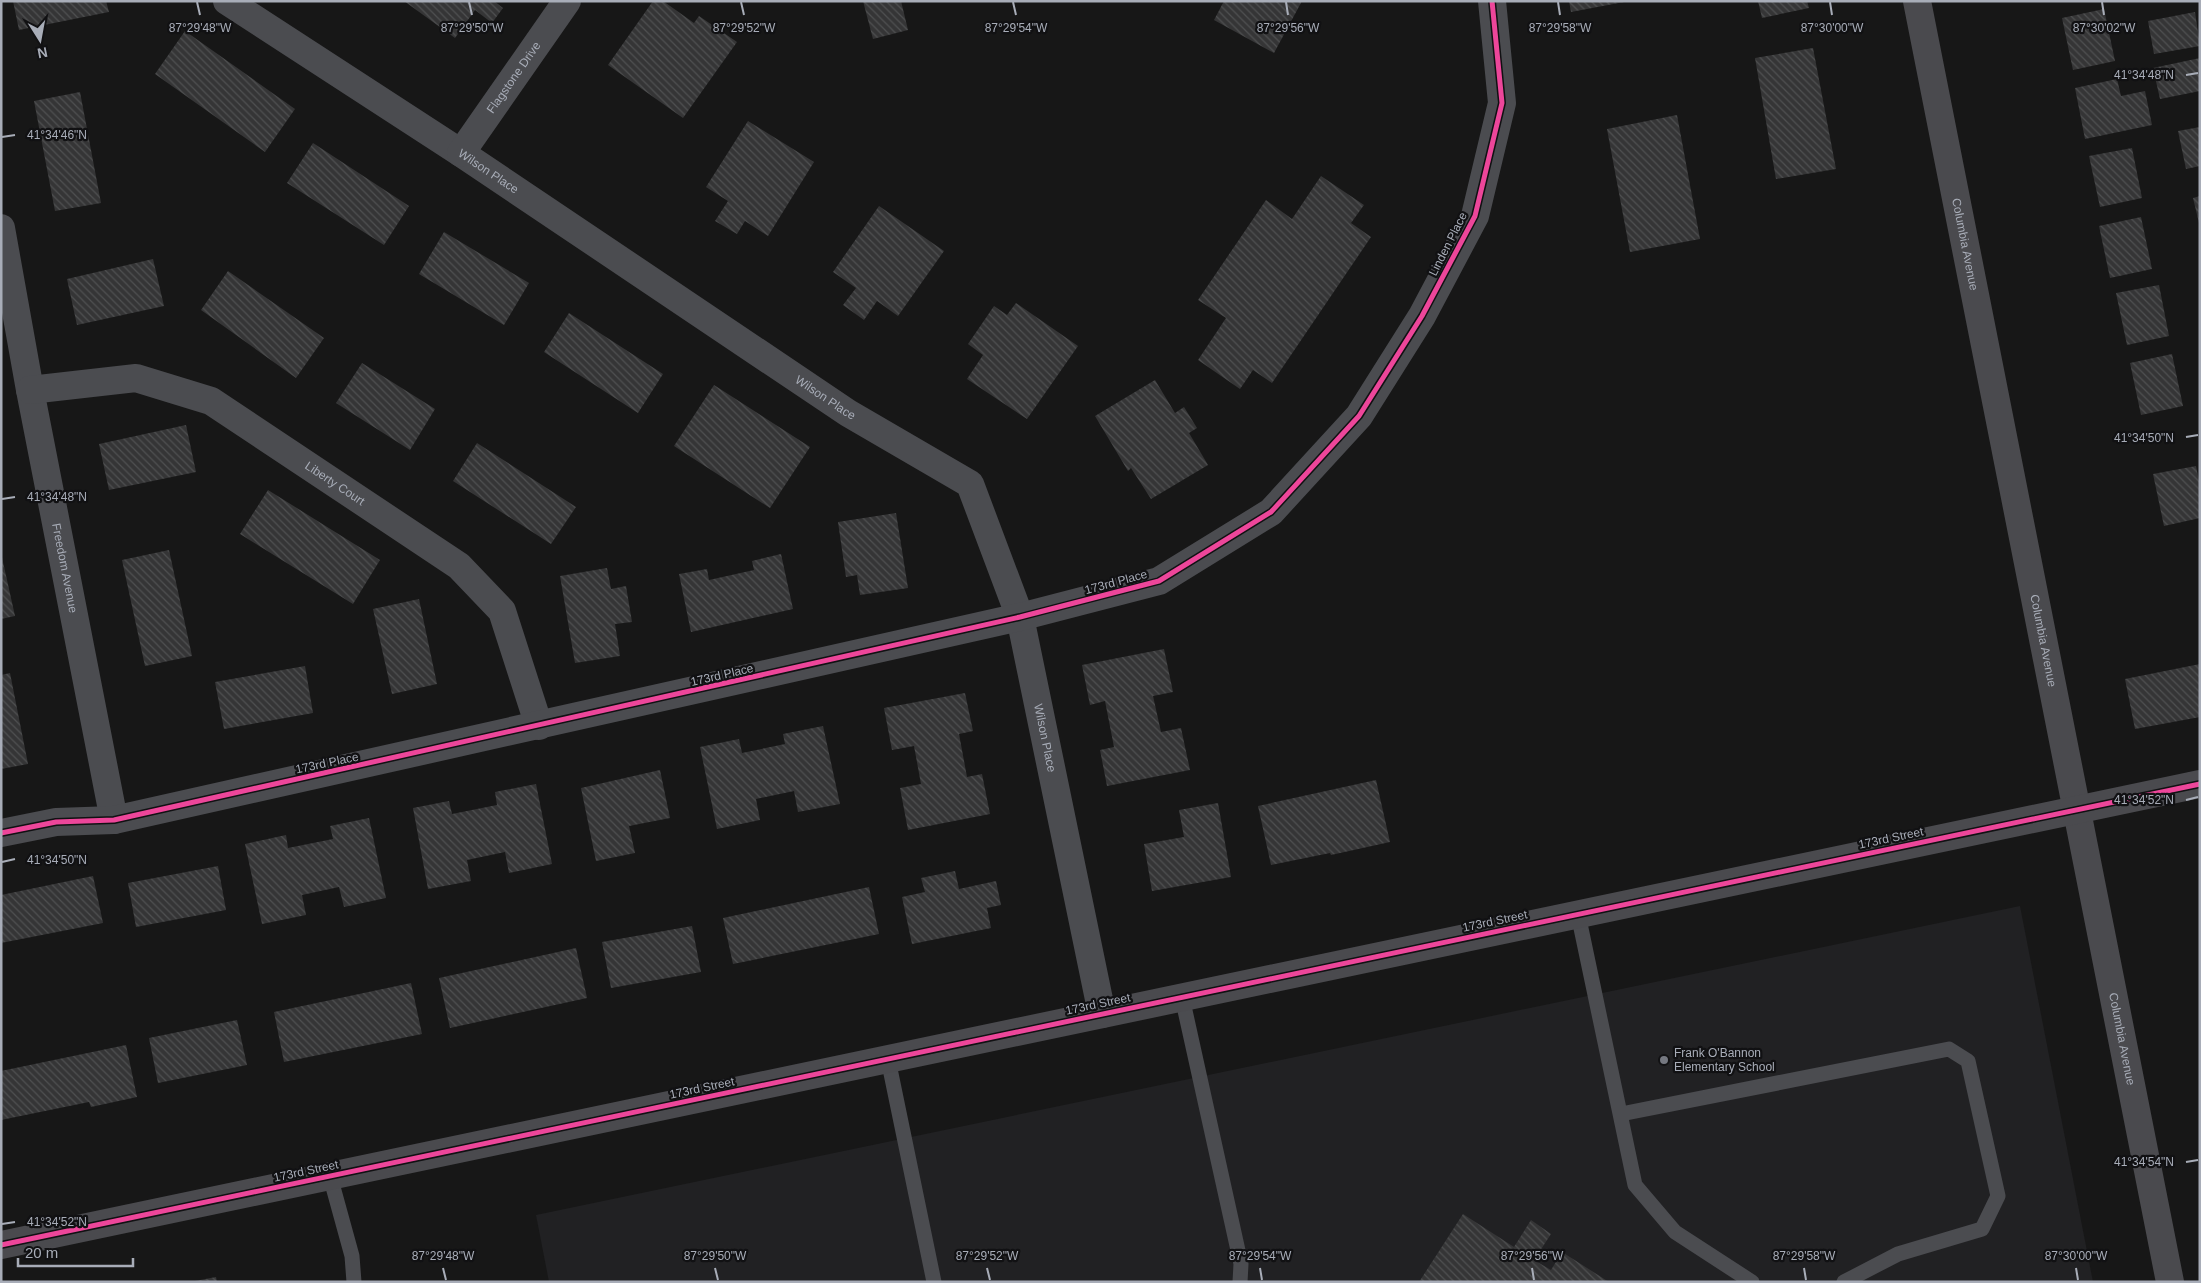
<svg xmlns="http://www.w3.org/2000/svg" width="2201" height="1283" font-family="Arial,sans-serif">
<defs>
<pattern id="building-back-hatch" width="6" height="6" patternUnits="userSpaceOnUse" patternTransform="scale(1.25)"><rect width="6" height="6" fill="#353536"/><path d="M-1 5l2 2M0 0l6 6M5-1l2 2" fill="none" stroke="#4f5051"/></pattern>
</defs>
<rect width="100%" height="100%" fill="#171717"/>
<!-- built -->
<path fill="#212123" d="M2020,906L2093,1282H549L536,1215Z"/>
<!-- building -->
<path fill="url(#building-back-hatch)" d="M13,1H106L109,12L19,30Z
M404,1H494L503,8L492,23L475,10L455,38Z
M653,1H663L694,23L699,16L737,42L683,118L608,65Z
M863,1H901L908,30L873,39Z
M1224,1H1302L1274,53L1214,20Z
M1569,1H1624V2L1571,12Z
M1758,1H1807L1809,8L1762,18Z
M2104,9L2115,61L2073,70L2062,18Z
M2195,12L2200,46L2154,54L2148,21Z
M185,31L295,109L265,152L155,74Z
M1813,48L1836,169L1776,179L1755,58Z
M2200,58V91L2160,99L2153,68Z
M2117,79L2121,96L2145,91L2152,125L2085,139L2075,88Z
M80,92L101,203L55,211L34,101Z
M1677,115L1700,239L1630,252L1607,129Z
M748,121L814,162L768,236L745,221L737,234L715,221L728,201L706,187Z
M2200,127V166L2186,169L2178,131Z
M313,143L409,206L384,245L287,183Z
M2132,148L2142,198L2100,207L2089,156Z
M1321,176L1364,205L1351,223L1371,237L1272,383L1253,370L1240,389L1198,360L1226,318L1198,300L1266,200L1292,219Z
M2200,196V223H2199L2193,198Z
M879,206L944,251L898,316L877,301L864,320L843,305L856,288L833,272Z
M2141,217L2152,269L2110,278L2099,226Z
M444,232L529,283L504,325L419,274Z
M153,259L164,306L77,325L67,279Z
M228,271L324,338L296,378L201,310Z
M2159,285L2169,336L2127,345L2116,293Z
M1016,303L1078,346L1027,419L967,379L983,355L968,344L994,306L1007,315Z
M569,313L663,374L638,413L544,352Z
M2172,354L2183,406L2141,415L2130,363Z
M362,363L435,409L410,450L336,403Z
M1155,380L1175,413L1184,407L1197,428L1189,433L1208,465L1151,499L1131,468L1128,471L1095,416Z
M714,385L810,447L770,508L674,446Z
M186,425L196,472L109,490L99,444Z
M477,443L576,507L551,544L453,481Z
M2196,466L2200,486V518L2164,526L2153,474Z
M268,490L380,560L353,604L240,534Z
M896,513L908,588L860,595L857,575L846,577L838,522Z
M169,550L192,656L145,666L122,560Z
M1,553L15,616L1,619Z
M781,554L793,609L691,632L679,574L707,569L709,580L754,570L752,561Z
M607,568L611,589L626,586L632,622L615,624L620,656L575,663L560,576Z
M419,599L437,684L392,694L373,609Z
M1164,649L1173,692L1153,696L1161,732L1181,728L1190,770L1107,786L1100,750L1114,747L1105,701L1090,705L1082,665Z
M2200,664V717L2135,729L2125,679Z
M305,666L313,713L224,729L215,682Z
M10,673L28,764L1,769V675Z
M965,693L973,731L959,734L967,777L982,774L990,814L908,830L900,788L921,784L914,746L892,750L884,708Z
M823,726L840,804L798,812L794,791L756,799L760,820L717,829L700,747L739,739L742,753L785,744L783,734Z
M660,770L670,818L629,826L635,853L596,861L581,788Z
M1376,780L1390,842L1331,855L1330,853L1271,865L1258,806Z
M536,784L552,864L509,873L505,852L467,860L471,881L428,889L413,808L449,801L452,814L497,805L495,792Z
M1218,803L1231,877L1152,891L1144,844L1184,837L1179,810Z
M369,818L386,898L344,907L339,887L302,895L306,915L262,924L245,844L286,835L288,848L333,839L330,826Z
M218,866L226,910L136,927L128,883Z
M955,871L959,889L996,881L1001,905L987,908L991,928L912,944L902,897L925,892L921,878Z
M93,876L103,923L1,943V895Z
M869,887L879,934L733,964L723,918Z
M692,926L701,972L611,988L602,942Z
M576,948L587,998L450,1028L439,978Z
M411,983L422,1034L284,1062L274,1012Z
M237,1020L247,1065L158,1083L149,1038Z
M126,1045L137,1097L91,1107L89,1102L1,1120V1071Z
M1463,1214L1514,1247L1531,1220L1551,1234L1534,1260L1551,1270L1562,1252L1609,1282H1419Z
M216,1277L217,1282H195V1281Z"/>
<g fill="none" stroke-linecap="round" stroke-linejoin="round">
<!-- lane -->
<path stroke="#4b4c50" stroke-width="15" d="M1578,914L1635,1185L1675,1232L1752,1282
M1182,997L1241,1264L1240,1282
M888,1059L934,1282
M1621,1114L1949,1049L1968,1061L1998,1196L1982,1229L1898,1254L1844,1282
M330,1176L352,1256L354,1282"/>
<!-- street -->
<g stroke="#4b4c50" stroke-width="28">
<path id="s1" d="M227,1L461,153L848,413L970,484L1020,617L1102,1014"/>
<path id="s2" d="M461,153L567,1"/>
<path id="s3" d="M1,228L30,390L114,820"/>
<path id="s4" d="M30,390L136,378L211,401L459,566L502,611L539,726"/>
<path d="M1,833L56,822L114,820L1020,617L1159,581L1271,512L1359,416L1422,316L1475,216L1502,103L1492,1"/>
</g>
<!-- secondary -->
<g stroke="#4a4a4e" stroke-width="28">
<path id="s5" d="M1917,1L2170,1282"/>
<path d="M1,1245L2200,784"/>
</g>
<defs>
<path id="cycleway" d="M1,833L56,822L114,820L1020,617L1159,581L1271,512L1359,416L1422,316L1475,216L1502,103L1492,1
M1,1245L2200,784"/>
</defs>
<!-- cycleway casing -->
<use href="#cycleway" stroke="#111113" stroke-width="8"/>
<!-- cycleway -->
<use href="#cycleway" stroke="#ed469a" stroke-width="5"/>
</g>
<!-- ticks -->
<path fill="none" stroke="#a8adb8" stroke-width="2" d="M197,2L200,15M469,2L472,15M741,2L744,15M1013,2L1016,15M1286,2L1288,15M1558,2L1560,15M1830,2L1832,15M2102,2L2104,15M2186,75L2198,73M2,137L15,135M2186,437L2198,435M2,499L15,497M2186,800L2198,797M2,862L15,859M2186,1162L2198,1160M2,1224L15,1222M443,1268L446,1280M715,1268L718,1280M987,1268L990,1280M1260,1268L1262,1280M1532,1268L1534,1280M1804,1268L1806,1280M2076,1268L2078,1280"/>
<!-- markers -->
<circle fill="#757880" stroke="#111113" stroke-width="2" cx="1664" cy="1060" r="5"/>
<g text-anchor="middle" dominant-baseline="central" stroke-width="4.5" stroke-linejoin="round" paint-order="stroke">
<!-- street labels -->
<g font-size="12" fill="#a8adb8" stroke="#111113">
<text stroke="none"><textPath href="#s2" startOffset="92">Flagstone Drive</textPath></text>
<text stroke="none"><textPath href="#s1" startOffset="312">Wilson Place</textPath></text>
<text transform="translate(1448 244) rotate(-63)">Linden Place</text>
<text stroke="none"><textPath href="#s5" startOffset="248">Columbia Avenue</textPath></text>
<text stroke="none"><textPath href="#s1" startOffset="718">Wilson Place</textPath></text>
<text stroke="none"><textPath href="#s4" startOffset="334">Liberty Court</textPath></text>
<text stroke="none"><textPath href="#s3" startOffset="346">Freedom Avenue</textPath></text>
<text transform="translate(1116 582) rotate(-15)">173rd Place</text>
<text stroke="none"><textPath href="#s5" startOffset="652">Columbia Avenue</textPath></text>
<text transform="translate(722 675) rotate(-13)">173rd Place</text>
<text stroke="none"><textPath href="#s1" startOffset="1152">Wilson Place</textPath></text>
<text transform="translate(327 763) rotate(-12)">173rd Place</text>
<text transform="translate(1891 838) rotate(-12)">173rd Street</text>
<text transform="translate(1495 921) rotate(-12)">173rd Street</text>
<text transform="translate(1098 1004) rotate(-12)">173rd Street</text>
<text stroke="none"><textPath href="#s5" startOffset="1058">Columbia Avenue</textPath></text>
<text transform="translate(702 1088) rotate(-12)">173rd Street</text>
<text transform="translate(306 1171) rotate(-12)">173rd Street</text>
</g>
<!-- poi labels -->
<g font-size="12" fill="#a8adb8" stroke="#111113" text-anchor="start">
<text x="1674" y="1053">Frank O'Bannon<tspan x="1674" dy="14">Elementary School</tspan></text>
</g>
</g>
<g font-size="12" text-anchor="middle" fill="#a8adb8" stroke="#111113" stroke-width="4.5" stroke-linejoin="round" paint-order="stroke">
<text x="200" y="32">87°29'48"W</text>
<text x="472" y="32">87°29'50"W</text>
<text x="744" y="32">87°29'52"W</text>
<text x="1016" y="32">87°29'54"W</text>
<text x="1288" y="32">87°29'56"W</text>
<text x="1560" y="32">87°29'58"W</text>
<text x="1832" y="32">87°30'00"W</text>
<text x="2104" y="32">87°30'02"W</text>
<text x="2144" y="79">41°34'48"N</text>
<text x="57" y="139">41°34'46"N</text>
<text x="2144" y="442">41°34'50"N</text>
<text x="57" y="501">41°34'48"N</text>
<text x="2144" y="804">41°34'52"N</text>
<text x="57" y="864">41°34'50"N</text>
<text x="2144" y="1166">41°34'54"N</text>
<text x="57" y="1226">41°34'52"N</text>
<text x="443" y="1260">87°29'48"W</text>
<text x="715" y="1260">87°29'50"W</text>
<text x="987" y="1260">87°29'52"W</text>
<text x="1260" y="1260">87°29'54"W</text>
<text x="1532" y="1260">87°29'56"W</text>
<text x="1804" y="1260">87°29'58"W</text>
<text x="2076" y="1260">87°30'00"W</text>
</g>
<!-- border -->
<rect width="2201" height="1283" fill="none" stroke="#a8adb8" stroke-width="5"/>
<!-- north arrow -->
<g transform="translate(40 40) rotate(169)" stroke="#111113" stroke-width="4" paint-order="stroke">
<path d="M0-4L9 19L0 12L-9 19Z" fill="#a8adb8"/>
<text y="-8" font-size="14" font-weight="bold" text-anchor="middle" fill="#a8adb8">N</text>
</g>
<!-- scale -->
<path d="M18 1258v8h115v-8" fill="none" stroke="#a8adb8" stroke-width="2.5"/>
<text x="25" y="1258" font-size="15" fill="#a8adb8" stroke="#111113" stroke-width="4" paint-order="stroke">20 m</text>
</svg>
